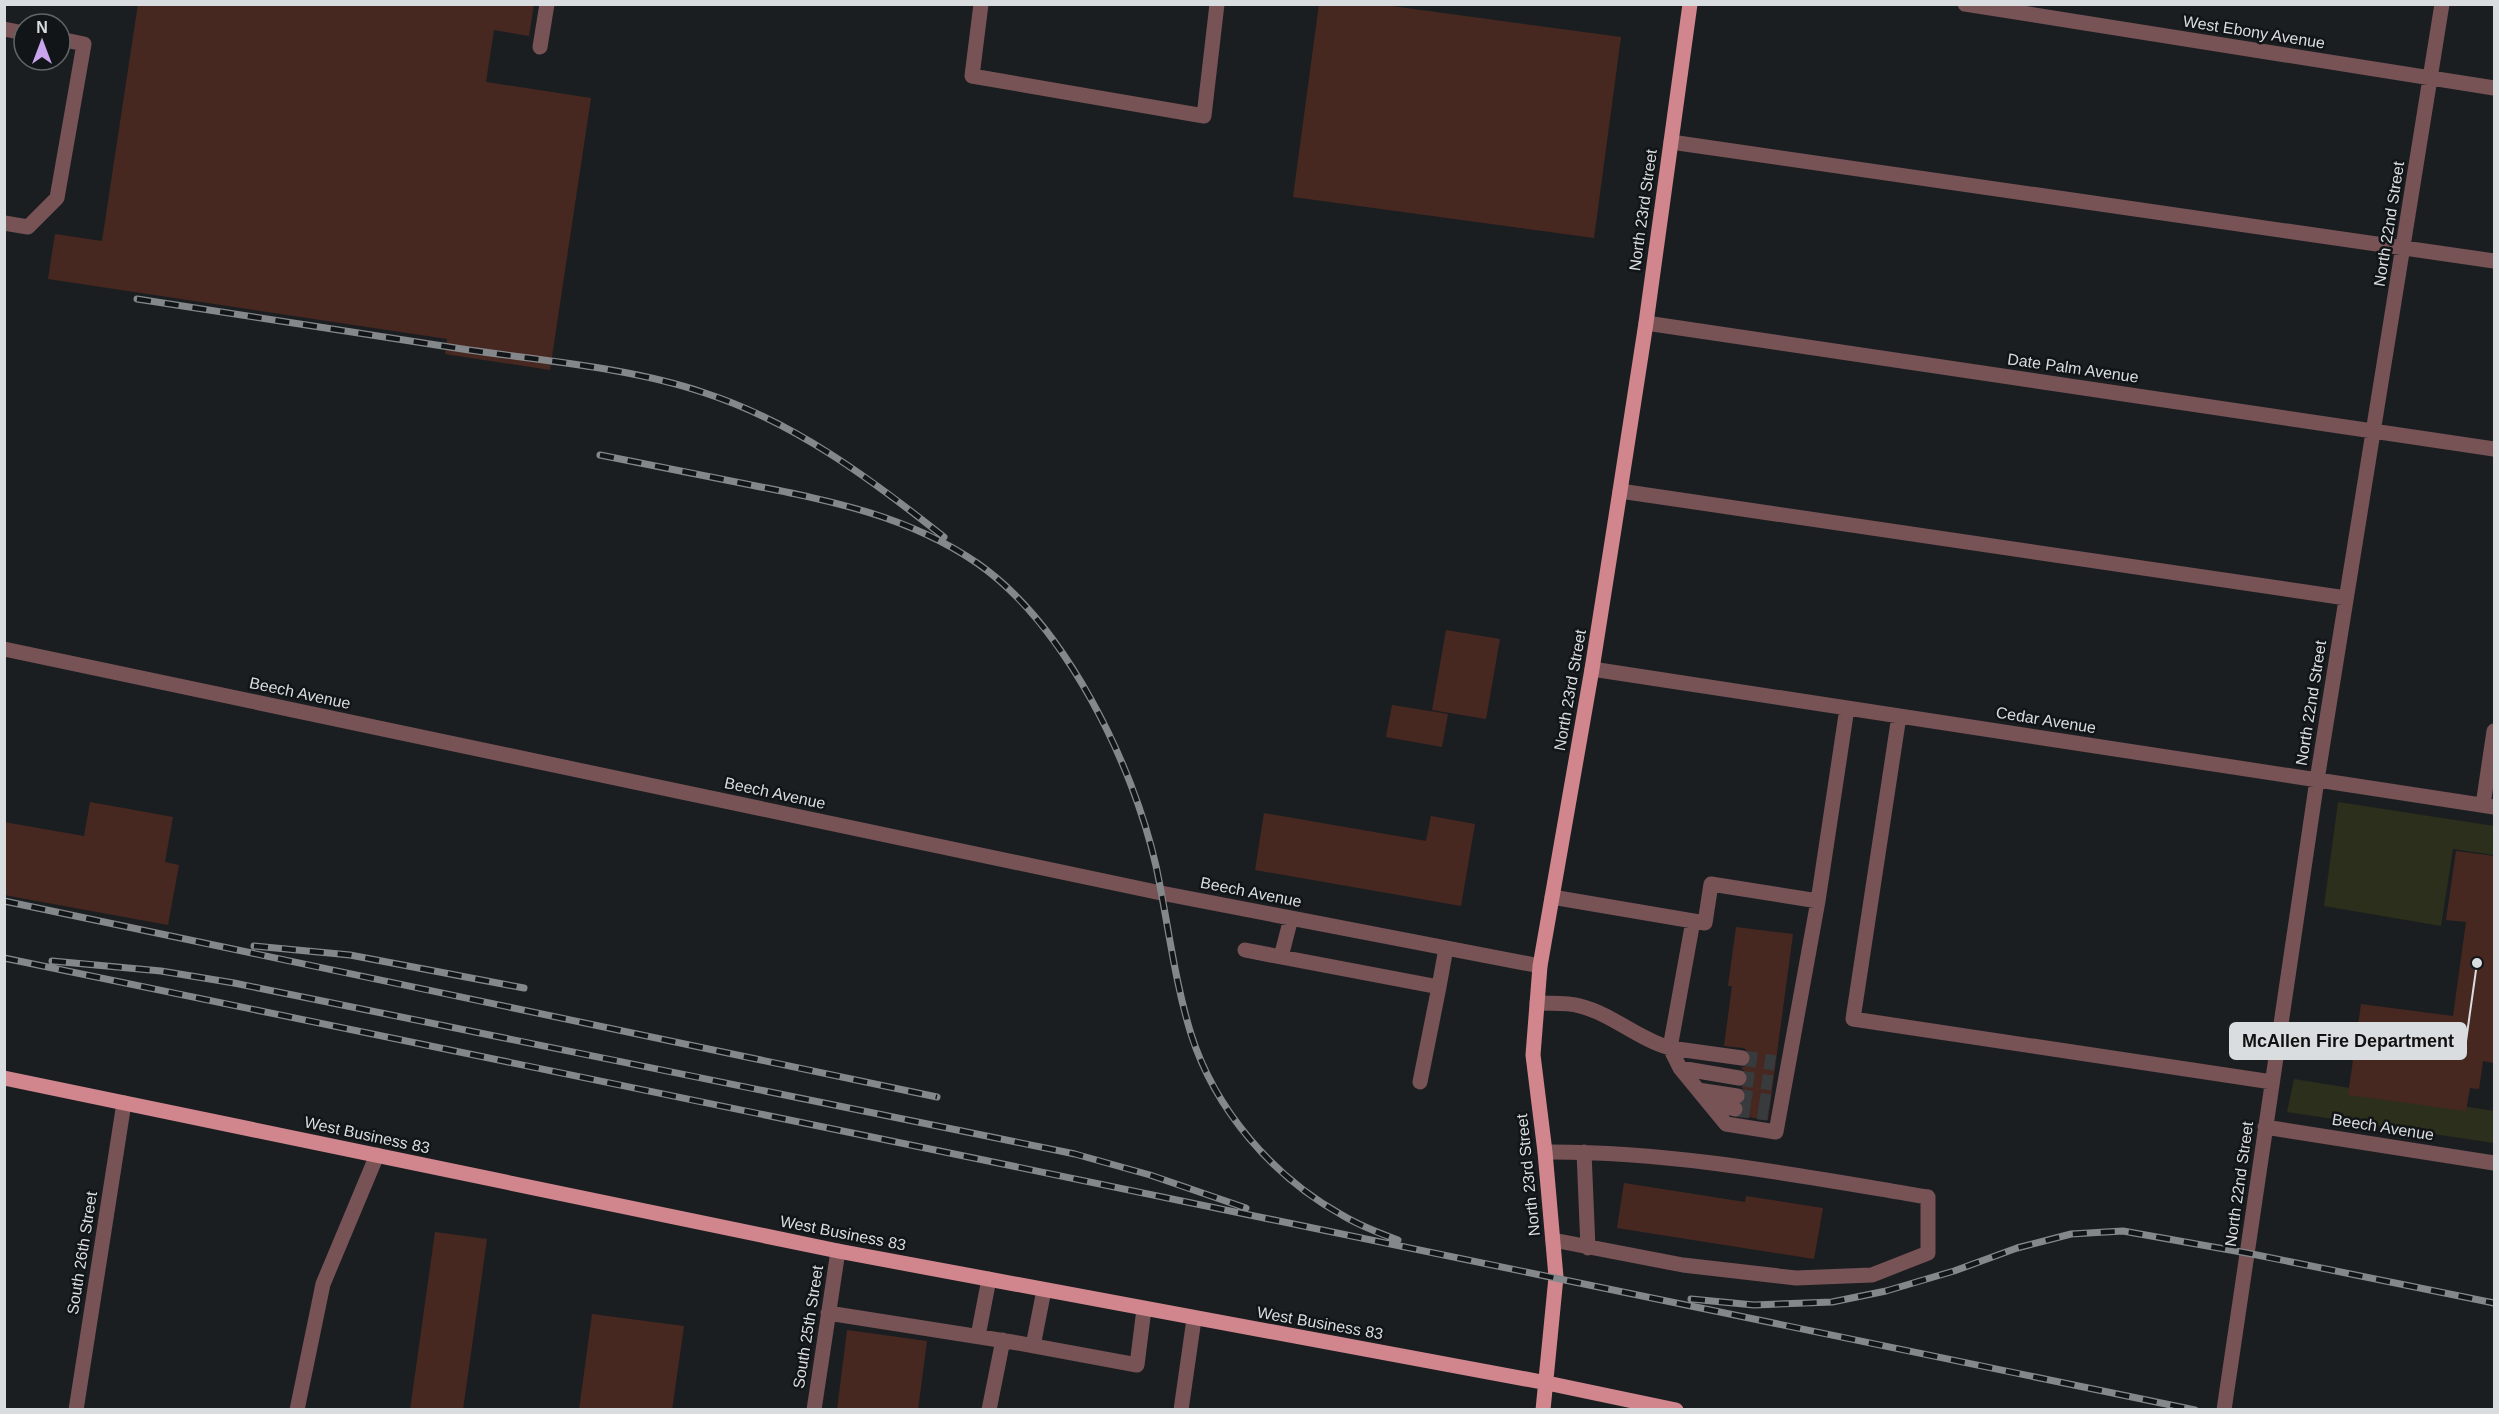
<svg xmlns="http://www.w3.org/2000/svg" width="2499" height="1414" font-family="Arial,sans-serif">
<rect width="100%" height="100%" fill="#1b1e21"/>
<!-- green -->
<path fill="#2b2f1b" d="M2338,802L2494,826V855L2453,849L2441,926L2324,906Z
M2294,1079L2494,1111V1143L2287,1112Z"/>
<!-- building -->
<path fill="#472821" d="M138,4H534L529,36L494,30L486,82L591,98L550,370L445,354L447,339L48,279L55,234L102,241Z
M1319,4H1377L1621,37L1594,238L1293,197Z
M1446,630L1500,639L1486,719L1432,710Z
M1392,705L1448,714L1442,747L1386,737Z
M90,802L173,817L165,862L179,865L168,925L4,895V822L84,836Z
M1264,813L1426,841L1431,816L1475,824L1461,906L1255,870Z
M2456,851L2494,856V1063L2483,1061L2479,1089L2470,1088L2466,1111L2348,1095L2361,1004L2453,1016L2466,922L2446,920Z
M1736,927L1793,934L1768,1120L1741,1116L1745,1110L1743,1104L1747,1097L1746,1092L1741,1087L1746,1085L1749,1079L1748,1074L1741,1068L1749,1064L1751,1055L1744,1048L1724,1046L1732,986H1728Z
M1624,1183L1745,1202L1746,1196L1823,1208L1814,1259L1617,1228Z
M435,1232L487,1239L463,1410H410Z
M592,1314L684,1326L672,1410H579Z
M847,1330L927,1341L918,1410H837Z"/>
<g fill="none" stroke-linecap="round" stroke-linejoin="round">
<!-- minor-tunnel -->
<path stroke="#383b3e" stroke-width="15" stroke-dasharray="15 8" stroke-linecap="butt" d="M1742,1058L1775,1063
M1739,1078L1772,1083
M1737,1096L1770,1102
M1735,1109L1768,1113"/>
<!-- minor -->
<path stroke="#775356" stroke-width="15" d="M981,4L972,76L1204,116L1217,4
M1965,4L2494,88
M4,29L24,33
M540,47L547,4
M1671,142L2494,261
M4,223L28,227L57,198L84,44L60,39
M1646,323L2494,449
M1620,491L2346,598
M4,649L1161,893L1540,966
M1592,669L2494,807
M1899,716L1853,1019L2272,1082
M2483,805L2494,731
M1552,897L1705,923L1711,884L1818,901
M1693,921L1670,1048L1742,1058
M1245,950L1281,957L1291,918
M1281,957L1439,987L1446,948
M1537,1003C1550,1004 1566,1002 1580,1006C1612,1014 1638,1039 1670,1048L1680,1068L1726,1124L1776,1132L1818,901L1847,708
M1680,1068L1739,1078
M1420,1082L1439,987
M1698,1090L1737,1096
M1710,1104L1735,1109
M2265,1127L2494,1163
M1545,1152C1674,1151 1801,1176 1928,1197V1253L1872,1275L1796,1278L1683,1265L1553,1240
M1584,1152L1588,1248
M828,1313L1012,1342L1137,1365L1144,1309
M978,1336L989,1279
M1033,1346L1044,1290
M76,1410L124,1103
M297,1410L323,1284L377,1155
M814,1410L838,1251
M989,1410L1003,1340
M1181,1410L1194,1319
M2224,1410L2317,780L2442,4"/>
<!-- major -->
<path stroke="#d1868d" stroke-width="15" d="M4,1078L838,1251L1547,1383L1676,1410
M1543,1410L1556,1277L1545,1152L1533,1055L1540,966L1592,669L1620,491L1646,323L1690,4"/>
<defs>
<path id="rail" d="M137,299C248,316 358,333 469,350C545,361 632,368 705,393C794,422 871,479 944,537
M600,455C651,465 701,475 751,485C832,501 908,516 977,563C1065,624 1133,764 1156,866C1168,922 1174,979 1191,1034C1215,1110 1273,1177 1342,1215C1360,1226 1379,1233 1398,1240
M4,901L937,1097
M254,946L350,955L524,988
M4,958L2195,1410
M52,961L161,971L234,983L1075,1154L1150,1175L1246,1208
M1691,1299L1754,1305L1832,1302L1886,1291L1954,1271L2017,1248L2071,1234L2123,1231L2247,1253L2494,1303"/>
</defs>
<!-- rail casing -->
<use href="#rail" stroke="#85888b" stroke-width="7"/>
<!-- rail -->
<use href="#rail" stroke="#121518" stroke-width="4.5" stroke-dasharray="14" stroke-linecap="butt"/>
</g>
<g text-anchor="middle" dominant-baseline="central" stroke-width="5" stroke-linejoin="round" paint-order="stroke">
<!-- street labels -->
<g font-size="16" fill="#dadddf" stroke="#121518">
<text transform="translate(2254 32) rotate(9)">West Ebony Avenue</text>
<text transform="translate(1643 210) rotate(-82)">North 23rd Street</text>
<text transform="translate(2389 224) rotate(-81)">North 22nd Street</text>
<text transform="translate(2073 368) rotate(8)">Date Palm Avenue</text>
<text transform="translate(1570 690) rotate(-80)">North 23rd Street</text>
<text transform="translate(300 693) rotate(12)">Beech Avenue</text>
<text transform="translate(2311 703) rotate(-81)">North 22nd Street</text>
<text transform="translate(2046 720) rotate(9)">Cedar Avenue</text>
<text transform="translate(775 793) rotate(12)">Beech Avenue</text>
<text transform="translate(1251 892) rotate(11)">Beech Avenue</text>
<text transform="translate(2383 1127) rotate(9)">Beech Avenue</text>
<text transform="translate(367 1135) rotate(12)">West Business 83</text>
<text transform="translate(1528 1175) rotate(-96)">North 23rd Street</text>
<text transform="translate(2239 1184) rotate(-82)">North 22nd Street</text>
<text transform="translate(843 1233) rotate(11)">West Business 83</text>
<text transform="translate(82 1253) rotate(-81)">South 26th Street</text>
<text transform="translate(1320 1323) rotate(10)">West Business 83</text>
<text transform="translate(808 1327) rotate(-81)">South 25th Street</text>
</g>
</g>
<!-- callouts -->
<path fill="none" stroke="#dadddf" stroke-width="2" d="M2477 963L2466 1041"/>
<circle fill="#dadddf" stroke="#121518" stroke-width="2" cx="2477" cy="963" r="6"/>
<rect fill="#dadddf" stroke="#dadddf" stroke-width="2" x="2230" y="1023" width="236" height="36" rx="6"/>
<g font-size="18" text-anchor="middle" font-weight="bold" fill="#111">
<text x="2348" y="1047">McAllen Fire Department</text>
</g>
<!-- border -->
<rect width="2499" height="1414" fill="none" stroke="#dadddf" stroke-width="12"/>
<!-- north arrow -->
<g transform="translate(42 42)"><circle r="28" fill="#121518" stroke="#626568" stroke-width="1.5"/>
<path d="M0-4.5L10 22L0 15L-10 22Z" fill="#c9a5ee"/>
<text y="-9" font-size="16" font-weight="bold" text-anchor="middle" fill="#dadddf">N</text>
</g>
</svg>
